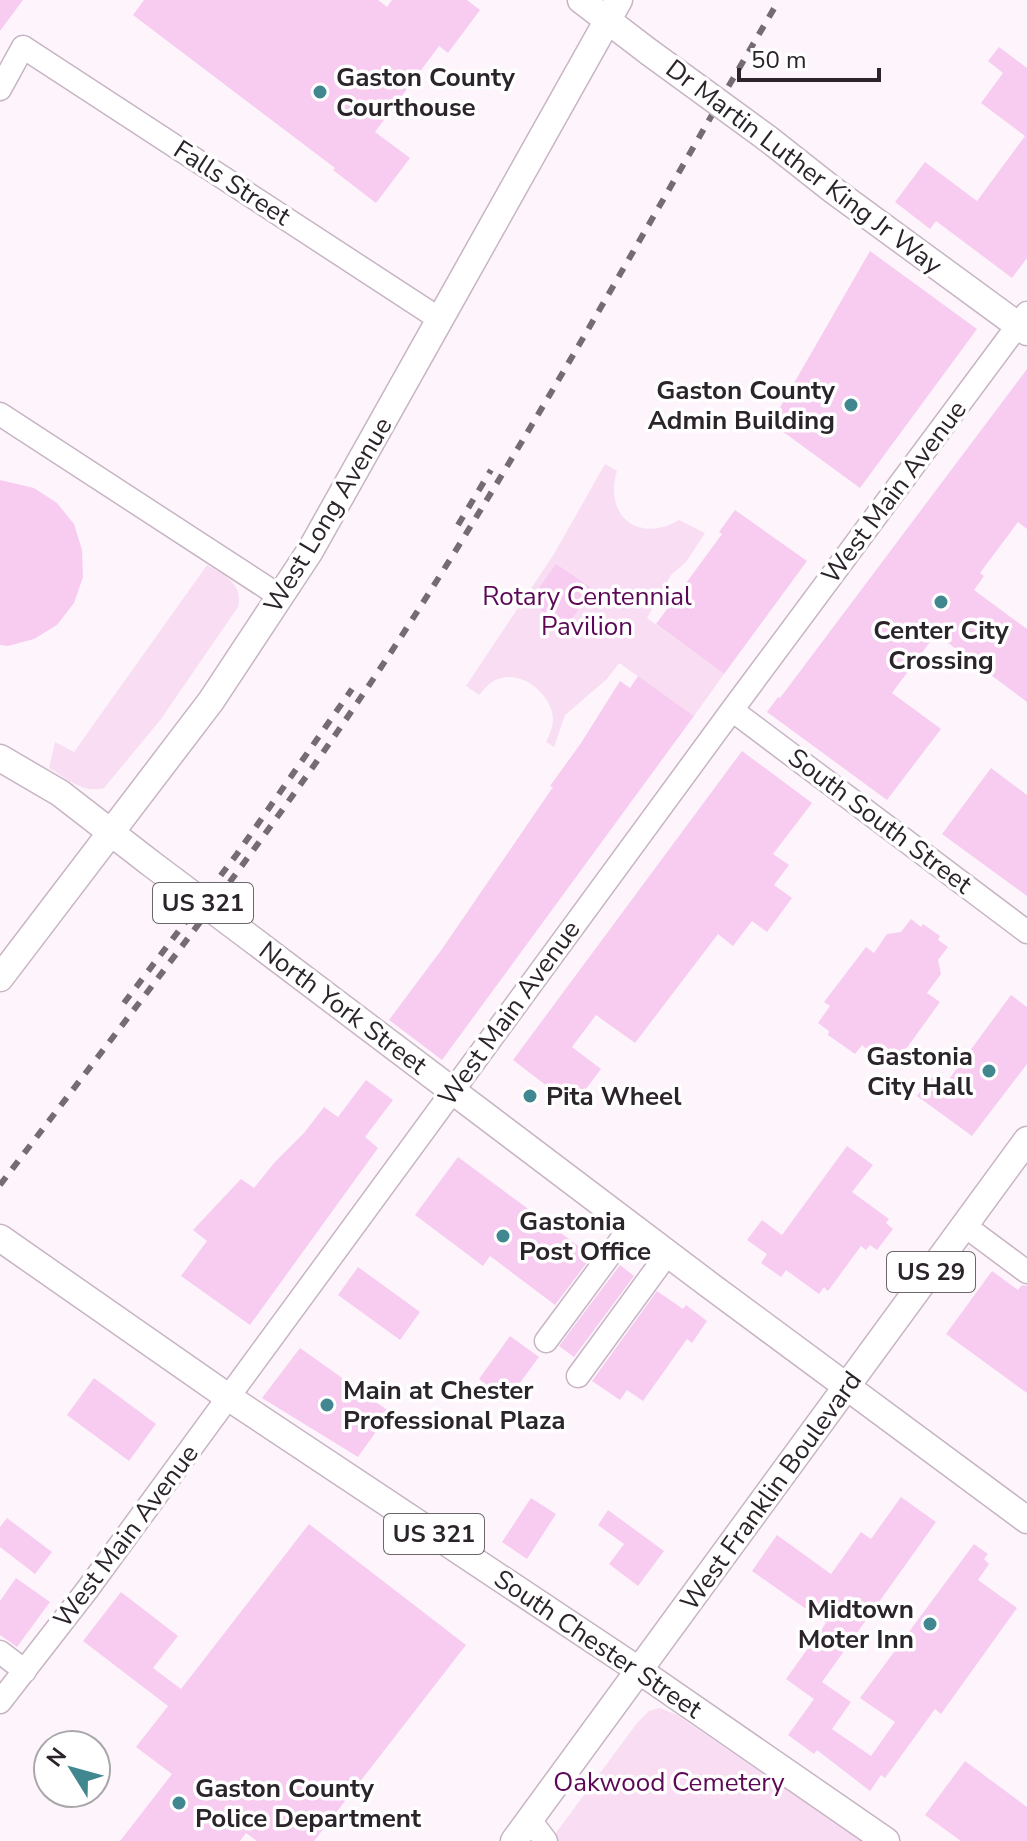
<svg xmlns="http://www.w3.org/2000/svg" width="1027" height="1841" font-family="'Nunito Sans',sans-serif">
<rect width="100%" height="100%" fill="#fdf5fb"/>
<!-- green -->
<path fill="#f8ddf3" d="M605,464L617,471C603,516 639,544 679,520L705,533L686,562L671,575L647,618L724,674L694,716L619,663L607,679L565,715L554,747L546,742C550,734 553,727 553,718C551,692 517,666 492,682C487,685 483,691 479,695L466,686L554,554Z
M207,565C224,575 244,584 238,607L161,719L104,788C83,794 66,778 49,768L55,742L74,752Z
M660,1708L677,1715L862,1841H550L637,1723L649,1711Z"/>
<!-- building -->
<path fill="#f7ccf0" d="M0,0H23L0,31Z
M144,0H378L387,7L392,0H467L480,10L448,53L439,46L375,132L410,158L376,203L333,170L335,168L133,15Z
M999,47L1027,68V258L1012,278L936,221L930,229L895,202L925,162L977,201L1025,136L981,103L1003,73L988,61Z
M870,251L977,329L860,488L771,423Z
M1027,369V529L1018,522L980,573L984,576L974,590L1027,629V702L936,634L892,693L941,729L887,800L767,712L778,697L780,698Z
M0,480L34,488L57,503L74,524L82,550L83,577L74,603L57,625L34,639L8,646L0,645Z
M735,510L807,561L724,674L656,624L722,534L719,532Z
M556,564L593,589L566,627L529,602Z
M638,676L694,716L442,1060L389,1020L442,949L553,787L550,786L581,743L620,681L630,688Z
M742,751L812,803L773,854L789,865L774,885L792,898L767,932L752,921L733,946L718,934L635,1043L596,1015L572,1047L601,1069L573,1106L513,1060Z
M991,768L1027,795V896L942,834Z
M911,919L921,927L923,924L940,936L938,940L948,947L938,960L941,974L927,993L940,1002L901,1056L882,1045L874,1055L862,1045L855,1054L828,1035L829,1031L818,1023L830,1006L824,1002L866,947L874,953L887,934L901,932Z
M1011,995L1027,1007V1064L972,1136L917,1096L931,1077L944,1086Z
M366,1080L393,1100L365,1137L378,1148L250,1325L181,1276L207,1241L193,1230L241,1179L254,1188L274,1163L304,1133L324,1107L338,1117Z
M847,1146L873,1165L852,1192L889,1219L886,1223L893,1229L877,1250L870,1245L866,1250L861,1246L828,1291L824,1287L819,1294L786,1270L781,1277L761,1263L767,1254L747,1240L762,1220L782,1235Z
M458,1157L592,1256L555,1305L490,1256L483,1266L415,1215Z
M620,1265L634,1276L574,1357L559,1346Z
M358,1267L420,1312L400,1340L338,1295Z
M992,1271L1018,1290L1022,1285L1027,1286V1393L946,1334Z
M657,1291L683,1309L686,1305L707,1321L692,1343L687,1339L643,1401L627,1390L620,1400L592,1381Z
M510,1336L539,1357L507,1400L479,1379Z
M300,1348L390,1412L358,1457L262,1398Z
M94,1378L156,1424L129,1461L67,1415Z
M901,1497L936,1522L822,1682L851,1702L832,1729L871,1756L895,1722L860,1698L974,1544L988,1554L984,1559L989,1564L978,1580L1017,1608L941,1714L935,1709L885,1778L881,1775L870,1791L817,1750L814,1754L788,1735L814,1699L786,1679L826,1623L752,1571L777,1535L831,1574L861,1532L871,1539Z
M531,1498L556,1514L527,1559L502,1542Z
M608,1510L664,1551L638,1586L609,1564L624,1544L598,1525Z
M7,1518L52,1552L35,1574L0,1547V1527Z
M309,1524L466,1645L314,1841H257L246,1833L240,1841H120L172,1774L136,1747L168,1706L83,1641L121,1592L178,1636L153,1668L181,1689Z
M16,1578L50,1602L17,1647L0,1635V1601Z
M965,1761L1027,1807V1841H961L925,1815Z"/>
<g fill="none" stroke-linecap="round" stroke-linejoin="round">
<defs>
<path id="minor" d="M0,89L23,47L441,320
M0,414L281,597
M732,710L1027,932
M965,1226L1027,1272
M546,1341L632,1225
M578,1376L668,1253
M0,1652L25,1671
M0,1702L87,1590L732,710L1027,313
M530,1820L546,1841"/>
<path id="major" d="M581,0L649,52
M767,138L833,190L1027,332
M0,758L60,793L149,862
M257,943L708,1284L1027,1520
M0,978L211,701L310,551L619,0
M0,1238L228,1397L640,1671L886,1841
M514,1841L1027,1140"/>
</defs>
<!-- minor casing -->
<use href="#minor" stroke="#c7b4c4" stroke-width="25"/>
<!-- major casing -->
<use href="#major" stroke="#c7b4c4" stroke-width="29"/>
<!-- minor -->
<use href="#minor" stroke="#fff" stroke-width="22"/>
<!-- major -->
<use href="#major" stroke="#fff" stroke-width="26"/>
<!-- rail -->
<path stroke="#746c72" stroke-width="6" stroke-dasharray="10 10" stroke-linecap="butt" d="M458,525L491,470
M124,1003L237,854L352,689
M0,1185C140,1001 283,820 408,626C539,422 656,209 779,0"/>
<defs>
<path id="major-bridge" d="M649,52L767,138
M149,862L257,943"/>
</defs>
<!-- major-bridge casing -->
<use href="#major-bridge" stroke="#c7b4c4" stroke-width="29" stroke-linecap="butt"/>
<!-- major-bridge -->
<use href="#major-bridge" stroke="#fff" stroke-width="26"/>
</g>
<!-- markers -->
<g fill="#40878f" stroke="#fff" stroke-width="3">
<circle cx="320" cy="92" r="8"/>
<circle cx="851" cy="405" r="8"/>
<circle cx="941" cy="602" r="8"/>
<circle cx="989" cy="1071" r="8"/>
<circle cx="530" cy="1096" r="8"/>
<circle cx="503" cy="1236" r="8"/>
<circle cx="327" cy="1405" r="8"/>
<circle cx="930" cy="1624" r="8"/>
<circle cx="179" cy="1803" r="8"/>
</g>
<g text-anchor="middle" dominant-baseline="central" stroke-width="7" stroke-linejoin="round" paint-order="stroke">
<!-- shield labels -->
<g fill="#fff" stroke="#6b666a" stroke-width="2">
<rect x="153" y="883" width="100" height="40" rx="6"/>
<rect x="887" y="1252" width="88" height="40" rx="6"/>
<rect x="384" y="1514" width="100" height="40" rx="6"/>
</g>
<g font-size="24" font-weight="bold" fill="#2b242a">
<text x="203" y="903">US 321</text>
<text x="931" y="1272">US 29</text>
<text x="434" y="1534">US 321</text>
</g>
<!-- poi labels -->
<g font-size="26" font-weight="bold" fill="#2b242a" stroke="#fff" text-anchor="start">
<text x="336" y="77">Gaston County<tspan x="336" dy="30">Courthouse</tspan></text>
<text x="835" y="390" text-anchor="end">Gaston County<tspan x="835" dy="30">Admin Building</tspan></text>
<text x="941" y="630" text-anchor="middle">Center City<tspan x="941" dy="30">Crossing</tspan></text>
<text x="973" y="1056" text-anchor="end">Gastonia<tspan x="973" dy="30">City Hall</tspan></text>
<text x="546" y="1096">Pita Wheel</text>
<text x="519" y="1221">Gastonia<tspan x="519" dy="30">Post Office</tspan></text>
<text x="343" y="1390">Main at Chester<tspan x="343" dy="30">Professional Plaza</tspan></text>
<text x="914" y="1609" text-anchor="end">Midtown<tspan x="914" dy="30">Moter Inn</tspan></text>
<text x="195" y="1788">Gaston County<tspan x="195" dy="30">Police Department</tspan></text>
</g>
<!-- street labels -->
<g font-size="26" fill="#2b242a" stroke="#fff">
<text transform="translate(804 167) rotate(37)">Dr Martin Luther King Jr Way</text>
<text transform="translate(232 183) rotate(33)">Falls Street</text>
<text transform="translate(894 492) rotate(-53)">West Main Avenue</text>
<text transform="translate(328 515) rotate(-59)">West Long Avenue</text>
<text transform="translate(880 821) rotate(37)">South South Street</text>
<text transform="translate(343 1008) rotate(37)">North York Street</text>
<text transform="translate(509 1013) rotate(-54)">West Main Avenue</text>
<text transform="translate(771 1491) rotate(-54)">West Franklin Boulevard</text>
<text transform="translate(126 1536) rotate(-53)">West Main Avenue</text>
<text transform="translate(598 1644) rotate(34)">South Chester Street</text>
</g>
<!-- park labels -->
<g font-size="26" fill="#5c0856" stroke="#fff">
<text x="587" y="596">Rotary Centennial<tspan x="587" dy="30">Pavilion</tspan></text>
<text x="669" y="1782">Oakwood Cemetery</text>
</g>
</g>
<!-- north arrow -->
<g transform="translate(72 1769) rotate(307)"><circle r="38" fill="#ffffff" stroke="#aaa7aa" stroke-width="2"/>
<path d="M0-6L14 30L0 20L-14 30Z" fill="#40878f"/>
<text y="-12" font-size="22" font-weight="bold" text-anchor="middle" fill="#2b242a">N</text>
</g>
<!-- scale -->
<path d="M739 68v12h140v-12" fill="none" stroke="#2b242a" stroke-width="4"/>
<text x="751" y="68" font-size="24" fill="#2b242a" stroke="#ffffff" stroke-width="6" paint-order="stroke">50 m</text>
</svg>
